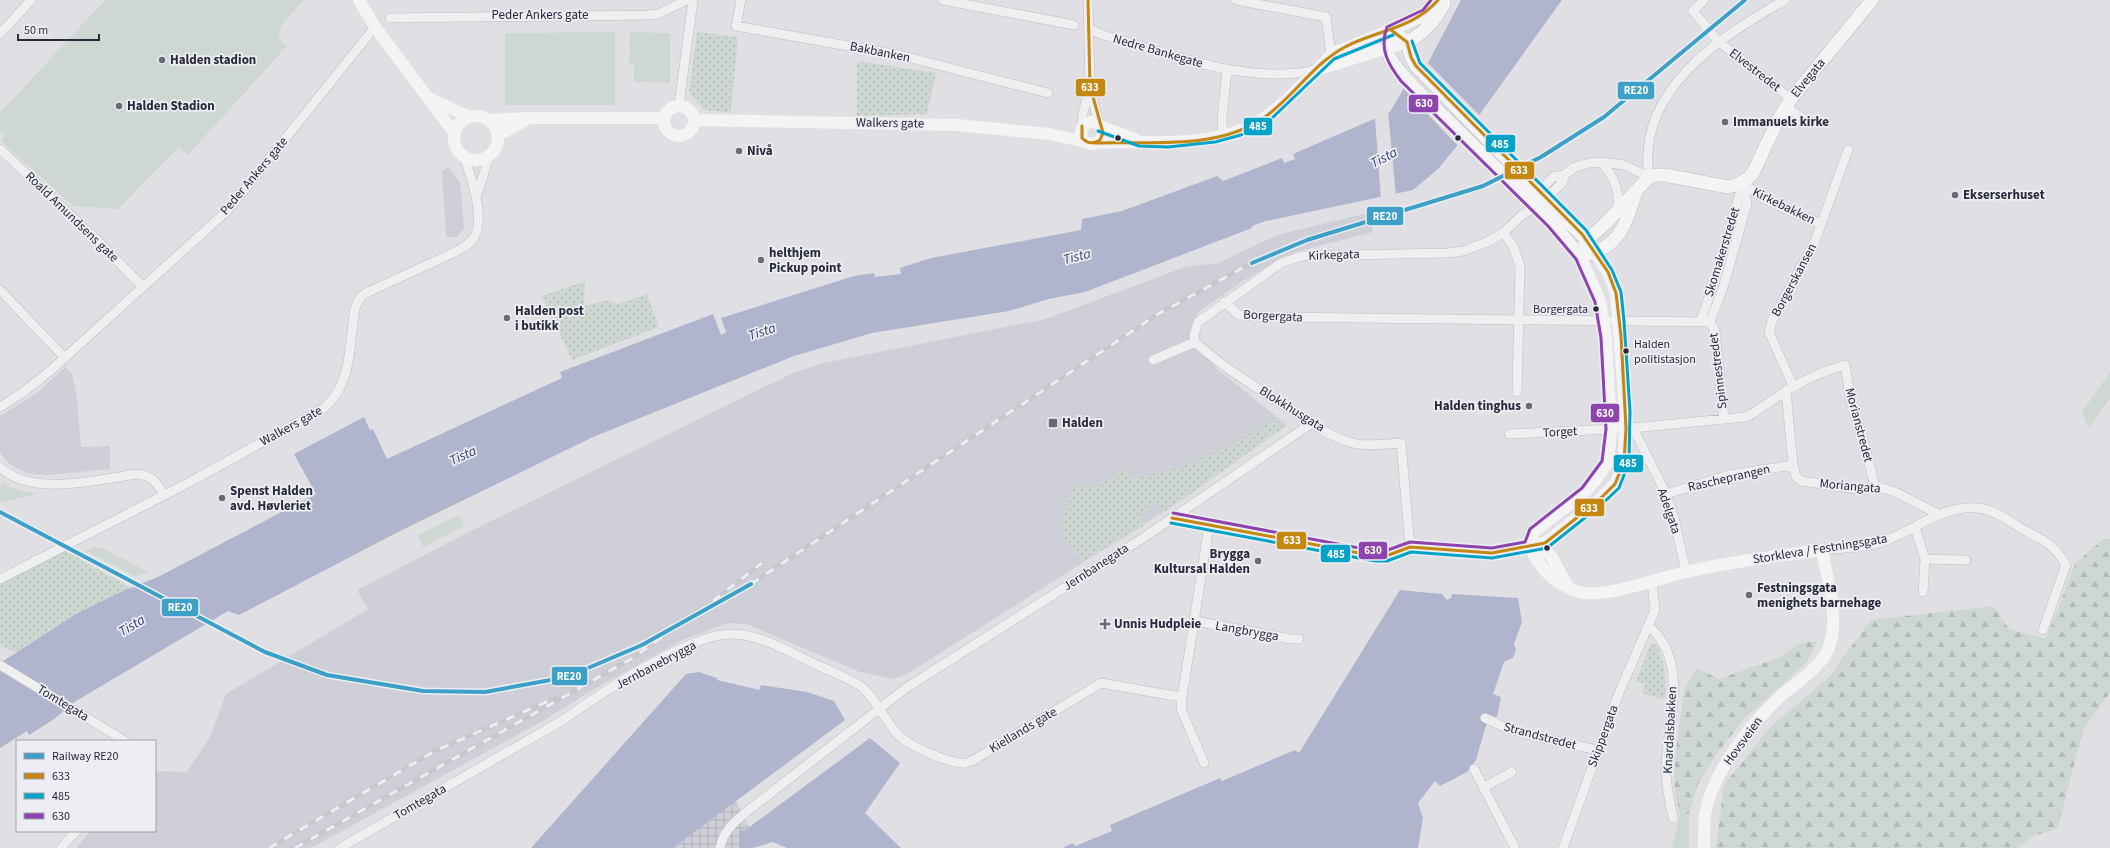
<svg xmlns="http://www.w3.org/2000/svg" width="2110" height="848" font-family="'Source Sans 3',sans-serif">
<defs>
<pattern id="industrial-grid" width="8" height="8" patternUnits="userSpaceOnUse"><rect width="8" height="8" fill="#cecfd7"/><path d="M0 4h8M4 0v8" fill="none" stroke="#b1b2b9"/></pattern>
<pattern id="forest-firs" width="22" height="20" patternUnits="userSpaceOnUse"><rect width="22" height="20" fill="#ced7d1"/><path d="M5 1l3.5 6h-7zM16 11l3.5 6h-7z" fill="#b1b9b4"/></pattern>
<pattern id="park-dots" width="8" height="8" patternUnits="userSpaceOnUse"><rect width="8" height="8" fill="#ced7d1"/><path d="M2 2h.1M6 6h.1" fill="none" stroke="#b1b9b4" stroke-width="1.8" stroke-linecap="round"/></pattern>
</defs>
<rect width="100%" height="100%" fill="#e0e0e4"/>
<!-- built -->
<path fill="#cecfd7" d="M449,167L460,183L464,228L457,237H446L442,171Z
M1368,213L1373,232L1299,251L1281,258L1243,281L1197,313L1195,342L1217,369L1287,425L1185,498L907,674L894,679L860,672L746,624L728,623L682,640L596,688L541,722L311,848H76L90,831H155V771L187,772L209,739L226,694L368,609L357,590L473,530L766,386L796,372L823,363L1046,319L1185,267L1218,263L1277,235Z
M65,367L72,374L76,392L81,447L110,446V469L48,475L29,474L9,464L0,452V416L38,392Z"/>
<!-- industrial -->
<path fill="url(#industrial-grid)" d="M736,801L749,827L738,837L739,848H673Z"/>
<!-- grass -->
<path fill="#ced7d1" d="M105,0H303L282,25L278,38L287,46L188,155L179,147L118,209L73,206L1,141L5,136L0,131V113Z
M615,32V105H505V33Z
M630,32L670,33V83L634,82V65L629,64Z
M2110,372V398L2089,428L2082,412Z
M2,483L23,492L39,494L0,502V488Z
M459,515L464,526L423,547L418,535Z
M94,547L102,548L150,573L134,576L86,551Z
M1680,814H1689V848H1672Z"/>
<!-- forest -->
<path fill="url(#forest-firs)" d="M2103,539H2110V693L2084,728L2057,829L2033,836L2018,848H1716L1724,785L1771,726L1828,678L1871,620L1993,606L2009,629L2046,639L2075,564Z
M1817,641L1807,662L1744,719L1716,755L1697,786L1689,814H1680L1676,798L1674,774L1678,735L1684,690L1697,668L1719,679L1778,658L1800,643Z"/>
<!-- park -->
<path fill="url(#park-dots)" d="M697,32L738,37L731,113L704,110L689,93Z
M857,61L936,73L927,114L857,116Z
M585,281L584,306L608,300L618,304L647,294L659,327L572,360L542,296Z
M1279,418L1287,425L1164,512L1158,502L1139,515L1145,525L1081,562L1061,532L1072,486H1097L1125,468L1133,479L1183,467L1231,445Z
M64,550L131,588L76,614L16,652L0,646V585Z
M1651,643L1657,645C1665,664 1667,679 1665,700L1642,693L1645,684L1636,681Z"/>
<!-- water -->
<path fill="#b0b5cd" d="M1461,0H1562L1457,146L1438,169L1413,190L1266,221L1252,226V228L1085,292L1049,299L1009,311L872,333L794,356L593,437L398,532L239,615L228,611L76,701L54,719L29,735L27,731L0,748V663L76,614L123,591L158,577L316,494L294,454L364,417L370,430L373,429L387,459L562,378L560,372L713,314L721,335L726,332L721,318L854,276L874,273L875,277L901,274L900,268L931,258L1081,230L1082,219L1122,211L1217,176L1223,181L1282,158L1284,163L1295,159L1293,154L1390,112L1404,88L1428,63Z
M1400,590L1442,594L1447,600L1451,598L1452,594L1518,598L1522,622L1514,644L1516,650L1513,658L1504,662L1493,694L1501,697L1497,717L1489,715L1476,760L1467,772L1440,786L1435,781L1418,803L1423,818L1418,848H1062L1073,843L1075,846L1112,831L1110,825L1220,778L1222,781L1295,750L1299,753Z
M699,672L717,678V680L756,689L759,690L761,685L807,692L834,701L845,720L673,848H531L686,674Z
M870,738L900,763L865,813L901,848H787L773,842L753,848H739V832L742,830L744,831Z"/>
<!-- pier -->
<path fill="#e0e0e4" d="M1427,62L1481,117L1459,147L1402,87Z
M1388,111L1396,197L1381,199L1375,118Z"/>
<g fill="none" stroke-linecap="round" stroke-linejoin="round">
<defs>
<path id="street" d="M741,0L736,26L899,55L1048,93
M943,0L1074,25
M1236,0L1326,17L1331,55
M1704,0L1693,11L1718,41L1791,99
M390,18L649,15L658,14L687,0
M1090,29L1103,35C1167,53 1252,87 1318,69
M0,34L31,0
M1090,87L1099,125
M679,105L693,0
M1786,107L1804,119
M1083,124L1082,117L1090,86L1088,0
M1223,135L1222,119L1227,70
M0,149L95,238L142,286
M1602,162C1615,180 1619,187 1618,210
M1649,177C1636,90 1720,37 1785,0
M1743,183C1764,203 1795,212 1821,224
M477,195L489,157
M1535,196L1553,177L1564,175L1575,167L1589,163L1602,162L1624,165L1649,177
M1503,233L1513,246L1520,266L1517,392
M0,290L65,358
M1224,302L1239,315L1274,317L1710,322
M1700,322L1715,281L1743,183
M1710,322L1724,285L1747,203L1743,185
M1710,322L1715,331L1724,419
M1195,342C1221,366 1253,385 1282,404C1303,417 1325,435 1349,442C1365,447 1384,444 1401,443L1410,547
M1153,360L1195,342L1194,335L1198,322L1281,263L1302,256L1447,253L1463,251L1487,242L1503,233L1521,216L1544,200L1563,182L1564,175
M1793,386L1769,332L1772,321L1815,241L1848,150
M1786,390L1793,465L1796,476L1801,481L1864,490L1875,486L1895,492L1938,514
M0,407L22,393L50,371L228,210L375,27
M1633,428L1745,417L1750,415C1783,393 1805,376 1845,365L1852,407L1861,432L1875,486
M1509,434L1633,428L1666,494L1675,522L1686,572
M0,467C30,497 98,480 136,474C152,475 156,482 164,494
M1666,494L1729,475L1793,465
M1172,518L1375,556H1386L1410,547
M1915,527L1925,559L1923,592
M1410,547L1492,553L1529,546
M1822,550C1841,548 1864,548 1882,542C1916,530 1947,501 1984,509C1998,512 2011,522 2022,529C2043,540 2054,544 2066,565L2043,630
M1925,559L1966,560
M0,579L188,483L324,408C353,384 349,342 355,308L360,298L366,293L453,253C461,249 471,244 475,236C485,216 471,176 464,157
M1195,621L1291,639H1299
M1648,626C1690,659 1668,722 1666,766C1665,783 1670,801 1673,818
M0,665L125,741
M1485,718C1518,736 1560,741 1597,750
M1204,763L1182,711L1181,704L1209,526
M1474,769L1515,848
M1484,787L1512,772
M61,848L76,831
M340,848L563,720C599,695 689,633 732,634C761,634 791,653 817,665C832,672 850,678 863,688C877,700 885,720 897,734C907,745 951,765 966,763C970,762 974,760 977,758L1101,683L1181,697
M720,848C723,832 733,823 745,813L906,688L1143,538L1312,423
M1563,848L1619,693L1655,610L1652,582"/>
<path id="primary" d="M1416,66L1411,57L1407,42C1424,33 1436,20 1444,3
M1425,98C1415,88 1388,64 1387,48C1387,43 1390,35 1391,30L1426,14L1438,0
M1562,216L1587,240
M1552,223L1580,256
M1580,256L1587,240L1606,223L1649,177L1656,175H1665L1728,187C1739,185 1746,181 1753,173L1777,122L1791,99L1872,0
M1580,256C1618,249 1624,229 1635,195"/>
</defs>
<!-- street casing -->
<use href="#street" stroke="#bebec2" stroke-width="10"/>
<!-- primary casing -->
<use href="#primary" stroke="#bcbdc1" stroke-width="14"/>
<!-- street -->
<use href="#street" stroke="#efeff1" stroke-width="9"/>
<!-- secondary -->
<path stroke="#f4f4f5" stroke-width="12" d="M359,0L375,27L455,134
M1319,69L1407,42
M429,98L469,117
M664 121a15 15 0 1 1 30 0a15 15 0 1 1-30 0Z
M454 138a22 22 0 1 1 44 0a22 22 0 1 1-44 0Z
M489,120L529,118H664
M694,120L957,125L1049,134L1086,142
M1081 133a11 11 0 1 1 22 0a11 11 0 1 1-22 0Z
M1100,126L1135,139
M498,135L526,120
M1094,143C1146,140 1203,149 1251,126C1275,115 1312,75 1331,55L1338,51L1391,30L1407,42
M1529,546C1541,569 1552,583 1579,592C1601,599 1661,578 1686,572C1730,562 1776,556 1822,550C1827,579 1839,615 1830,644C1824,665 1800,680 1783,694C1752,722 1712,772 1705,815C1704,826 1704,837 1704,848
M1529,546L1545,543L1598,501L1615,484L1624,462L1625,411L1616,293L1608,272L1590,245
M1529,546L1534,532L1585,492L1597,478L1607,463L1610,445L1611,429L1606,337L1600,301L1580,256
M1530,547L1548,553L1551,556L1568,587"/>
<!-- primary -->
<use href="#primary" stroke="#f4f4f5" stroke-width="13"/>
<defs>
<path id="rail" d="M751,584L1158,314L1252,263
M269,848L435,751L555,698
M295,848L631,659L705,607L762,563"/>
</defs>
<!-- rail casing -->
<use href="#rail" stroke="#c8c8cc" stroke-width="4.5"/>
<!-- rail -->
<use href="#rail" stroke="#edeef4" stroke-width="3" stroke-dasharray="9" stroke-linecap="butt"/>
<defs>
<path id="primary-bridge" d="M1416,66L1562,216
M1425,98L1552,223"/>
</defs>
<!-- primary-bridge casing -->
<use href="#primary-bridge" stroke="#bcbdc1" stroke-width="14" stroke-linecap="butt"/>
<!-- primary-bridge -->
<use href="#primary-bridge" stroke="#f4f4f5" stroke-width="13"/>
<defs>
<path id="bus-1" d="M1391,30L1407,42L1411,57L1416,66L1582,234L1608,272L1616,293L1621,336L1626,428L1624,462L1615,484L1598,501L1545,543L1492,553L1410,547
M1082,126V138C1088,144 1093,144 1100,140L1103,133L1090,86L1088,0
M1094,143C1150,141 1217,151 1265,117C1294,96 1313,64 1345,47C1377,30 1413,29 1438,0
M1172,518L1375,556H1386L1410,547"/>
<path id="bus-2" d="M1098,131L1139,146L1168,147L1215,142L1241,135L1270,120L1334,59L1393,35
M1171,523L1375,561H1387L1411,552L1492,558L1547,548L1601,505L1619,488L1629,462L1630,411L1624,321L1621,292L1612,270L1586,230L1420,63L1412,41"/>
<path id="bus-3" d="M1173,513L1375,551H1385L1410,542L1492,548L1525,542L1530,529L1582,488L1602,461L1606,429L1601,338L1595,302L1576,259L1548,226L1401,81C1388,64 1379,49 1387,27L1423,10L1431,0"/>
</defs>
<!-- bus-1 casing -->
<use href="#bus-1" stroke="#edeef4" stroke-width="6"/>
<!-- bus-2 casing -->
<use href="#bus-2" stroke="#edeef4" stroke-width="6"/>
<!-- bus-3 casing -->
<use href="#bus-3" stroke="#edeef4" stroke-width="6"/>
<!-- bus-1 -->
<use href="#bus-1" stroke="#c4870f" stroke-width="3"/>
<!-- bus-2 -->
<use href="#bus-2" stroke="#02a3c7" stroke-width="3"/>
<!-- bus-3 -->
<use href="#bus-3" stroke="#8e44ad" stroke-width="3"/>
<defs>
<path id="rail-1" d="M1252,263L1307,240L1483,186L1541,157L1604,117L1745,0
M0,512L265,652L327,675L423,691L485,692L567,677L642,645L751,584"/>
</defs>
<!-- rail-1 casing -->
<use href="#rail-1" stroke="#edeef4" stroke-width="7"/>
<!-- rail-1 -->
<use href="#rail-1" stroke="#3da0c6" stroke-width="4"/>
</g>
<!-- markers -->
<g fill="#696a76" stroke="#edeef4" stroke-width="1.5">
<circle cx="162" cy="60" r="4"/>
<circle cx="119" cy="106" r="4"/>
<circle cx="1725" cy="122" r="4"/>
<circle cx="739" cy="151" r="4"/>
<circle cx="1955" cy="195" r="4"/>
<circle cx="761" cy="260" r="4"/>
<circle cx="507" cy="318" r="4"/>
<circle cx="1529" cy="406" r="4"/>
<rect x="1048" y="418" width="10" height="10" rx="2"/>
<circle cx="222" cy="498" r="4"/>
<circle cx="1258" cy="561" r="4"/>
<circle cx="1749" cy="595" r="4"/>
<path d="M1103 618h4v4h4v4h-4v4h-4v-4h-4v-4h4z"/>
</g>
<g fill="#292a3b" stroke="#edeef4" stroke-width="1.5">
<circle cx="1118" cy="138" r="3.5"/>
<circle cx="1458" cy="138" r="3.5"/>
<circle cx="1596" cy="309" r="3.5"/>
<circle cx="1626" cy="351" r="3.5"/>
<circle cx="1547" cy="548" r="3.5"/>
</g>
<g text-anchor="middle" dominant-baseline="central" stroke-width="3.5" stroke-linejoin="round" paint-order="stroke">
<!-- bus labels -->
<g font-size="12" fill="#292a3b" stroke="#edeef4" text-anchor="end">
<text x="1588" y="309">Borgergata</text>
<text x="1634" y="344" text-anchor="start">Halden<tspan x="1634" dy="15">politistasjon</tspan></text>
</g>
<!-- street labels -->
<g font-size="13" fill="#292a3b" stroke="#edeef4">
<text x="540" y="15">Peder Ankers gate</text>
<text transform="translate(1158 51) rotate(16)">Nedre Bankegate</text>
<text transform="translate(880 52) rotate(11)">Bakbanken</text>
<text transform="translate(1755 70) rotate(38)">Elvestredet</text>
<text transform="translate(1808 78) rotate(-51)">Elvegata</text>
<text transform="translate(890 123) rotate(1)">Walkers gate</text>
<text transform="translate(254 176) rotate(-50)">Peder Ankers gate</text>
<text transform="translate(1784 206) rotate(26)">Kirkebakken</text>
<text transform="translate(72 217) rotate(44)">Roald Amundsens gate</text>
<text transform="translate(1722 252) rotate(-73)">Skomakerstredet</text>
<text transform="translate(1334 255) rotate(-2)">Kirkegata</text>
<text transform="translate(1794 280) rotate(-62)">Borgerskansen</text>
<text transform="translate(1273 316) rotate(3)">Borgergata</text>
<text transform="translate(1718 371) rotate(-97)">Spinnestredet</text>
<text transform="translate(1292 409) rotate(32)">Blokkhusgata</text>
<text transform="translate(1859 425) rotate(75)">Morianstredet</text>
<text transform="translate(291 426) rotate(-29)">Walkers gate</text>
<text transform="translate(1560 432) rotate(-3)">Torget</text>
<text transform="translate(1729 478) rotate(-13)">Rascheprangen</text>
<text transform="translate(1850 486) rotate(5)">Moriangata</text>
<text transform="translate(1669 511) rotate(71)">Adelgata</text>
<text transform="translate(1820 549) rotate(-9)">Storkleva / Festningsgata</text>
<text transform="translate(1096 567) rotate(-33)">Jernbanegata</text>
<text transform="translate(1247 631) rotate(10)">Langbrygga</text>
<text transform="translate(656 665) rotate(-28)">Jernbanebrygga</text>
<text transform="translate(63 703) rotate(31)">Tomtegata</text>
<text transform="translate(1023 730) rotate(-31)">Kiellands gate</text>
<text transform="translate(1670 730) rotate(-87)">Knardalsbakken</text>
<text transform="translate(1540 736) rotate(15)">Strandstredet</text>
<text transform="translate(1603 736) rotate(-70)">Skippergata</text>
<text transform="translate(1743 741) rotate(-54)">Hovsveien</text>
<text transform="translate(420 802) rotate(-30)">Tomtegata</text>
</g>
<!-- poi labels -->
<g font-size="13" font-weight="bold" fill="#292a3b" stroke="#edeef4" text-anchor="start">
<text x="170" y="60">Halden stadion</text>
<text x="127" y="106">Halden Stadion</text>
<text x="1733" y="122">Immanuels kirke</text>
<text x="747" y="151">Nivå</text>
<text x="1963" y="195">Ekserserhuset</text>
<text x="769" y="253">helthjem<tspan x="769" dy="15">Pickup point</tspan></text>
<text x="515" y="311">Halden post<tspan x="515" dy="15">i butikk</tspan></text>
<text x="1521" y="406" text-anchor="end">Halden tinghus</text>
<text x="1062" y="423">Halden</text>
<text x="230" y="491">Spenst Halden<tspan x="230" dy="15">avd. Høvleriet</tspan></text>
<text x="1250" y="554" text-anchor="end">Brygga<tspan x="1250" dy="15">Kultursal Halden</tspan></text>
<text x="1757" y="588">Festningsgata<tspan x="1757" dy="15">menighets barnehage</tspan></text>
<text x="1114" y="624">Unnis Hudpleie</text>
</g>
<!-- water labels -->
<g font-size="14" font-style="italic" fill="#373e6b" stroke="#edeef4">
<text transform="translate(1384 158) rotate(-27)">Tista</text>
<text transform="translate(1077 257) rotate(-14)">Tista</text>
<text transform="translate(762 332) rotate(-18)">Tista</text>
<text transform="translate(463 456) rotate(-25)">Tista</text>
<text transform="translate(132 626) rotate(-31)">Tista</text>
</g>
</g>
<g stroke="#edeef4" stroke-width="1.5">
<rect x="1075" y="78" width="31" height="19" rx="4" fill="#c4870f"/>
<rect x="1617" y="81" width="38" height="19" rx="4" fill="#3da0c6"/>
<rect x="1408" y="94" width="31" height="19" rx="4" fill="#8e44ad"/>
<rect x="1243" y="117" width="30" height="19" rx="4" fill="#02a3c7"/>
<rect x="1485" y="134" width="31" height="19" rx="4" fill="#02a3c7"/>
<rect x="1504" y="161" width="31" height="19" rx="4" fill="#c4870f"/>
<rect x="1366" y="206" width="38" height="20" rx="4" fill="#3da0c6"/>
<rect x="1590" y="403" width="30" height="20" rx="4" fill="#8e44ad"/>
<rect x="1613" y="454" width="31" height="19" rx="4" fill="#02a3c7"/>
<rect x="1574" y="498" width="31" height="19" rx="4" fill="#c4870f"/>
<rect x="1276" y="531" width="31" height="19" rx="4" fill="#c4870f"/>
<rect x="1358" y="541" width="30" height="19" rx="4" fill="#8e44ad"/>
<rect x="1320" y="544" width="31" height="19" rx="4" fill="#02a3c7"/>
<rect x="161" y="598" width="38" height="19" rx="4" fill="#3da0c6"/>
<rect x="551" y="666" width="37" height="20" rx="4" fill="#3da0c6"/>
</g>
<g font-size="11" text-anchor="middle" font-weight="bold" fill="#fff">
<text x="1090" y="91">633</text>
<text x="1636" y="94">RE20</text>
<text x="1424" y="107">630</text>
<text x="1258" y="130">485</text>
<text x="1500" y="148">485</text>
<text x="1519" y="174">633</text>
<text x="1385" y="220">RE20</text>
<text x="1605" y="417">630</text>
<text x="1628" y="467">485</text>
<text x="1589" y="512">633</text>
<text x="1292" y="544">633</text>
<text x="1373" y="554">630</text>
<text x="1336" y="558">485</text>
<text x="180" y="611">RE20</text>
<text x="569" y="680">RE20</text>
</g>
<!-- legend -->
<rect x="16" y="740" width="140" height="92" fill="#edeef4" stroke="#9fa0aa"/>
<rect x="24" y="753" width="20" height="6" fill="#3da0c6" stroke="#9fa0aa"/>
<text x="52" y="760" font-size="12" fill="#292a3b">Railway RE20</text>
<rect x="24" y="773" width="20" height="6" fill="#c4870f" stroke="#9fa0aa"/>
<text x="52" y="780" font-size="12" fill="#292a3b">633</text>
<rect x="24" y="793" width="20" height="6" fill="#02a3c7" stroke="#9fa0aa"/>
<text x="52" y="800" font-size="12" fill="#292a3b">485</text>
<rect x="24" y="813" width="20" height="6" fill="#8e44ad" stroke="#9fa0aa"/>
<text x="52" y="820" font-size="12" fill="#292a3b">630</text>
<!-- scale -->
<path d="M18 34v6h81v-6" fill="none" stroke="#292a3b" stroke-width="2"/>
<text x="24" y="34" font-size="12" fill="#292a3b" stroke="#edeef4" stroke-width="3" paint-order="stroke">50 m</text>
</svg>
